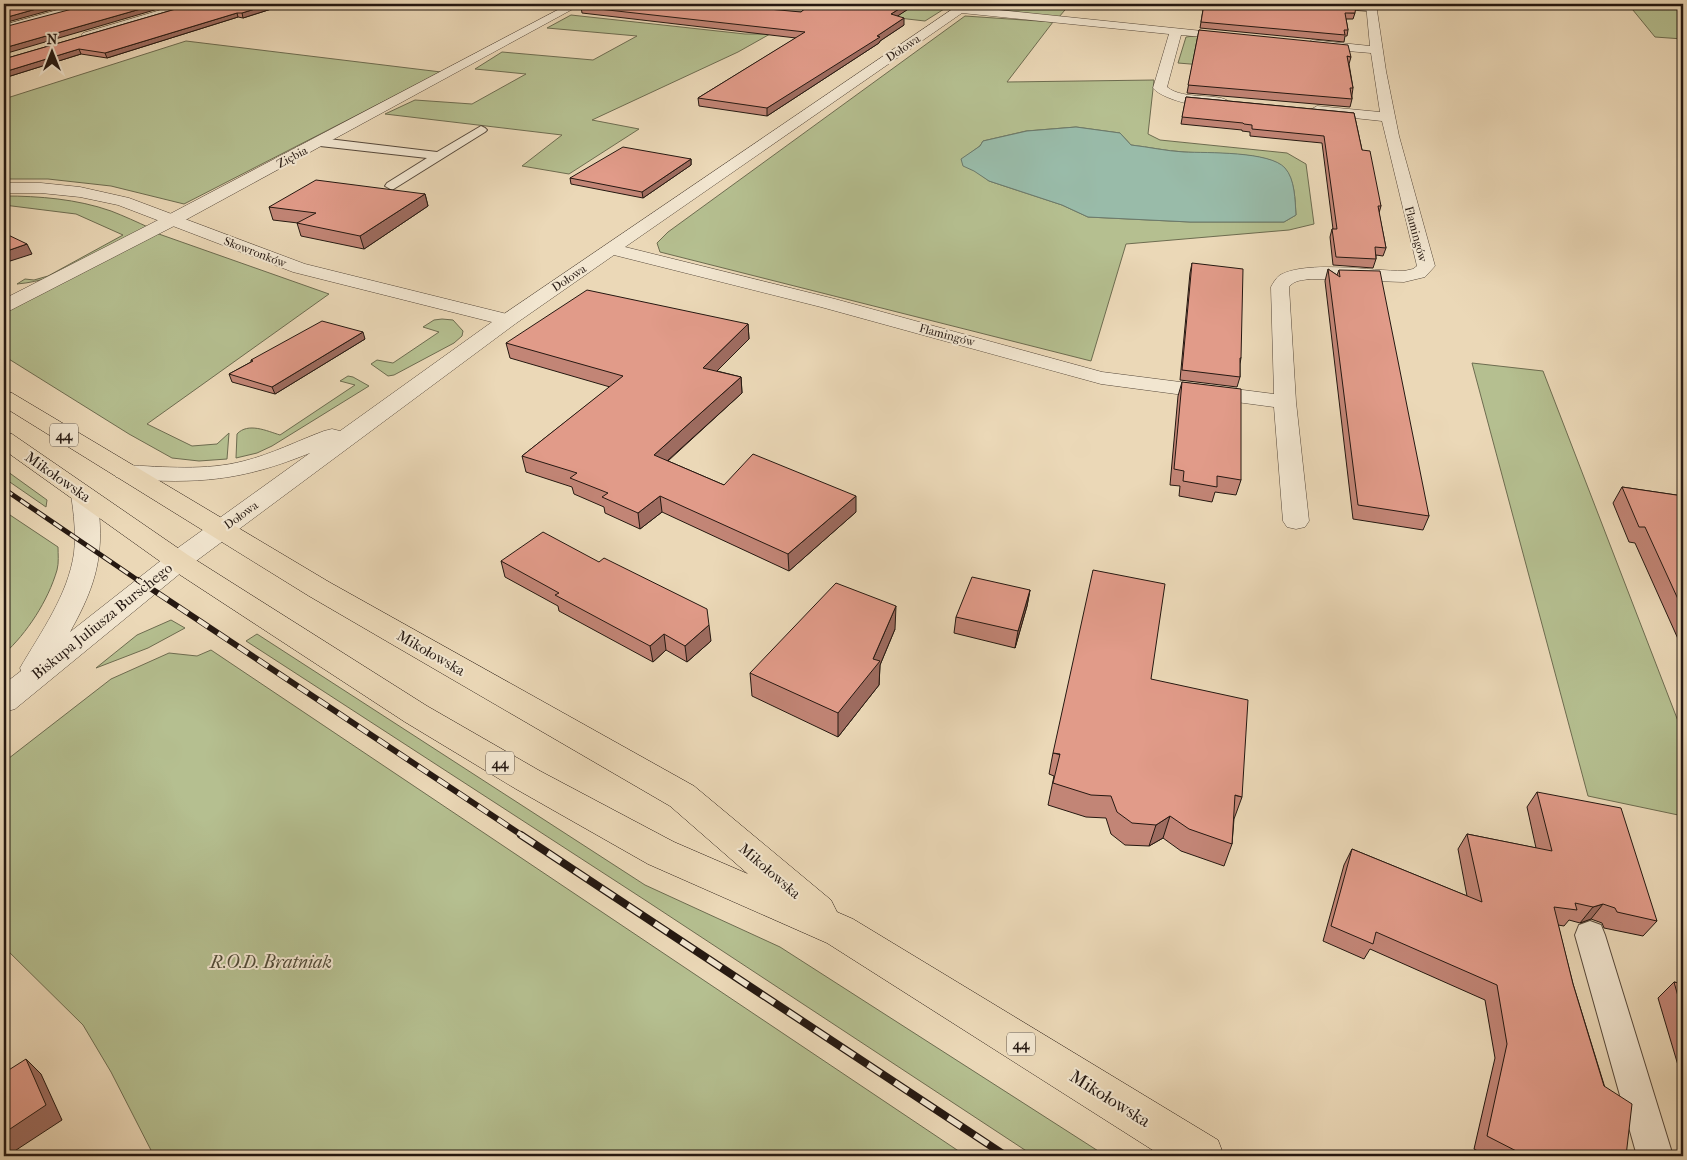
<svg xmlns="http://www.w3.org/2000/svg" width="1687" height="1160" font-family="'IM FELL French Canon',serif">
<rect width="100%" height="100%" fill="#ebd8b7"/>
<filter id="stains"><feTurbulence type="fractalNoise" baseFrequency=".004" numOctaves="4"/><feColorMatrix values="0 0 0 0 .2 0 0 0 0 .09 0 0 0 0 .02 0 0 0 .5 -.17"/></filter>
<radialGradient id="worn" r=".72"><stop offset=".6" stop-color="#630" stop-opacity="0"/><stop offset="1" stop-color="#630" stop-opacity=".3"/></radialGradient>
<!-- green -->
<path fill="#b5bf90" stroke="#6d6c50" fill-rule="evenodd" d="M828,4H952L925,21L819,9Z
M983,4H1070L1059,17L982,8L980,6Z
M1628,4L1683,8V39L1655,37Z
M571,15L745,34H770L738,52L592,120L639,129L569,174L522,166L562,135L385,114L415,100L472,104L526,74L475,69L502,52L593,60L637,36L547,28Z
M965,16L1053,22L1007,82L1154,80L1148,134L1160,140L1287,153L1306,164L1314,224L1289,230L1126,244L1091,361L660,252L657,243L668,232ZM1076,127L1120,133L1131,145C1149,147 1166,151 1184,152C1207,154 1269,151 1284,168C1295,179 1295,200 1296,215L1284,222H1190L1088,217L1062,205L989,181L961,160L980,146L983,141L1026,131Z
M1194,36L1239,40V68L1178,63L1186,37Z
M186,41L441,72L184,204L111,186L48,179H4V99Z
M4,196C39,196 77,199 111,211C124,216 137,222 150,228C108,250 65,280 17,284L25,279L34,280L48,276L123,235L76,214L4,205Z
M156,233L329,294L147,424L192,446L217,444L229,433L227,459L199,461L172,458L129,434L4,356V312Z
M442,319L453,320L463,331L462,336L454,343L394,375L388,376L371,364L377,360L393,363L439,332L423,327L434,320Z
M1472,363L1543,371L1683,734V816L1588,796Z
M348,376L353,377L369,386L272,446L257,453L236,458L237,434C248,422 267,431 280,435L355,385L340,381Z
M4,469L47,500L46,507L4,478Z
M4,511L58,547C58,554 59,563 57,570C48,601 27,633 4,654Z
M171,620L185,628L148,648L96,668L137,635Z
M257,634L645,885L780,947L1106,1156H1034L648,902L246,641Z
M211,650L966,1156H154L111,1072L83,1025L4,947V762L111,679L169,653L197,656Z"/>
<!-- water -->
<path fill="#99bba9" stroke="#6b7a6c" d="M1076,127L1120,133L1131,145C1149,147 1166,151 1184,152C1207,153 1270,151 1285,168C1295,179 1295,200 1296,215L1284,222H1190L1088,217L1062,205L989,181L974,171L963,166L961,159L980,146L983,141L1027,131Z"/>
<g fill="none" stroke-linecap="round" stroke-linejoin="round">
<defs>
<path id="service" d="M1315,4C1329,4 1365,0 1375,8L1371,11L1319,7Z
M481,126L485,128L487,130L485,132L392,190L385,186L387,183L427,158L320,146L314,142L320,138L437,152Z
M1590,921L1601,925L1605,935L1673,1156H1637L1575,935L1579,925Z"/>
<path id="minor" d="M79,4H95L94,6L4,31V25Z
M181,4H197L196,6L91,37H83L81,35L83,33Z
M569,4H582L178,224L11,310L4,312V299L166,216Z
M698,4L753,6L757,4H769L755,12L703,7Z
M960,4H972L970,7L1241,35L1243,37L1237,40L1181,35L1167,87C1184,101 1220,92 1229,102C1219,114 1163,101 1153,88L1169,34L962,13L625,247L835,299L1102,372L1274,394L1271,287C1273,283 1276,278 1280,275C1308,260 1371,271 1404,271L1413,269L1417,266L1382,121L1317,114L1310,110L1317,106L1380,112L1371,53L1312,48L1306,44L1312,40L1370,46L1366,4H1376L1386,71L1399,136L1435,266L1425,277L1404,282L1311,279C1303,280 1294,280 1289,287L1296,402L1309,521L1305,527L1296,529L1287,527L1283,521L1274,407L1101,384L821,307L614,255L515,324L508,326L501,324L498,320L501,316Z"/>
<path id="tertiary" d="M4,183H41L80,187L129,198L305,264L515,316L518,320L515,324L188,567L15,709L4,712V684L21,671L20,668C41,632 68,595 74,553C76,534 74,514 71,495L75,490L84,487L93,490L97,495C105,552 98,582 70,632L168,555L310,453C241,481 199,484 125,479L116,477L113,472L116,467L125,465C164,467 206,471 244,461C272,454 297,441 324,431L332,429L340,431L492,322L293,272L118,205L80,197L41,193H4Z"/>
<path id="primary" d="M4,391L12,393L329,582L694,786L831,900L837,912L853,919L1218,1140L1224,1156H1162L827,943L648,864L516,789L405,722L168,567L4,450V432L12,434L188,555L427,706L540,771L674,842L748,874L670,806L309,596L4,407Z"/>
</defs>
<!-- service casing -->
<use href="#service" stroke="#56483a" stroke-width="2"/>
<!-- minor casing -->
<use href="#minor" stroke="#56483a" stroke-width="1"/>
<!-- tertiary casing -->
<use href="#tertiary" stroke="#56483a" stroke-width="1"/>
<!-- primary casing -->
<use href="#primary" stroke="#251811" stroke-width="1"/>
<!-- service -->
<use href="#service" fill="#f2e6d0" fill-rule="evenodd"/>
<!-- minor -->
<use href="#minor" fill="#f2e6d0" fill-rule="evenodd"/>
<!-- tertiary -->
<use href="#tertiary" fill="#f2e6d0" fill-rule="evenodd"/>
<!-- primary -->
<use href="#primary" fill="#ebd8b7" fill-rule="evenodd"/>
<defs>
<path id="rail-far2" d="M4,489L139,581"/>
<path id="rail-far1" d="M138,580L523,836"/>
<path id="rail" d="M521,835L1006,1156"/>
</defs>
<!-- rail-far2 casing -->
<use href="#rail-far2" stroke="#251811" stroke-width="5"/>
<!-- rail-far1 casing -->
<use href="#rail-far1" stroke="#251811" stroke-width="6"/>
<!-- rail casing -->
<use href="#rail" stroke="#251811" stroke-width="8"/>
<!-- rail-far2 -->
<use href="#rail-far2" stroke="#f2e6d0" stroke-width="3" stroke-dasharray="10" stroke-linecap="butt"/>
<!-- rail-far1 -->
<use href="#rail-far1" stroke="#f2e6d0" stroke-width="4.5" stroke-dasharray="12" stroke-linecap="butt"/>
<!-- rail -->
<use href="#rail" stroke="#f2e6d0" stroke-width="5.5" stroke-dasharray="16" stroke-linecap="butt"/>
</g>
<!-- wall -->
<path fill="#c28576" stroke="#251811" d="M193,4H287L243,18L238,17L107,58L81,54L4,78V59Z
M770,4H916L897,16L904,25L880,41L879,43L767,116L699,106L698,98L796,38L582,13L581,7L801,12L803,10L801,8L770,5Z
M1204,4L1355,13L1353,19H1346L1348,30L1347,36H1345L1344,42L1200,28Z
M1199,30L1351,57L1349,64L1353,88L1352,95V99L1350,107L1187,93Z
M1186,97L1354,113L1362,150L1381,206L1379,213L1386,248L1383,256L1376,255V259L1373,268L1333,265L1330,237L1332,229H1333L1322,143L1250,136V132L1242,131V130L1181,124Z
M691,159V165L643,198L571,184L570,178Z
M425,194L428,206L364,249L301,236L297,223H298L273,220L269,207Z
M1192,263L1241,358L1240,364V377L1237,387L1180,380L1190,273Z
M1328,269L1337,275L1339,270L1429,516L1423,530L1353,519L1325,281Z
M748,324L749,339L717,371L741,377L742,393L668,461L724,485L856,512L789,571L662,512L640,529L605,513L604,507L574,494L572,487L526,472L522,456L610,387L510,358L506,343Z
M365,339L275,394L232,382L229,374L251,362V360Z
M1182,382L1241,480L1236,495L1215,492L1212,502L1179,496L1180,486L1170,485L1178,396Z
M1622,487L1683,496V650L1635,543L1629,542L1613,503Z
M501,561L711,641L687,662L666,650L653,662L559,611L558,606L505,577Z
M1030,590L1027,606L1015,648L954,633L956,617Z
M895,629L880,665L879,685L838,737L752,696L750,673Z
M1053,753L1242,797L1234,819L1232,844L1224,866L1181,851L1163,838L1149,846L1125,845L1111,834L1106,818L1086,817L1048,805L1054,776L1049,774Z
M1537,792L1657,921L1643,936L1604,928L1602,923L1591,919L1580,923L1569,920L1564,926L1558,925L1573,984L1626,1156H1487L1474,1149L1495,1058L1485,1000L1370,949L1364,959L1323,941L1344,865L1352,849L1467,896L1458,849L1467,834L1536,848L1527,807Z
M1674,982L1683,984V1082L1658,998Z"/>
<!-- shaded-wall -->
<path fill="#9e6c60" stroke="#251811" d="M54,4H73L4,23V18Z
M158,4H175L4,54V48Z
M271,4H287L243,18L242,13Z
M907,4H916L890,21L891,14Z
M237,13L238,17L107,58L105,53Z
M904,18V25L880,41L879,43L767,116V108Z
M79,49L81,54L4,78V72Z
M691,159V165L643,198L642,192Z
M425,194L428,206L364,249L360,236Z
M27,244L32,254L4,263V252Z
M748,324L749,339L705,383L703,368Z
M363,332L365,339L275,394L272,387Z
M741,377L742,393L656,471L654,455Z
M660,496L662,512L640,529L638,513Z
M856,496V512L789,571L788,554Z
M1030,590L1027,606L1015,648L1018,631Z
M896,606L895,629L880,665L879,685L838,737V713L873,659Z
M709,625L711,641L687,662L685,646Z
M664,634L666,650L653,662L650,646Z
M1170,816L1163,838L1149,846L1156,825Z
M1603,904L1591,919L1580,923L1593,907Z
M26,1059L41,1074L62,1120L7,1156H4V1133Z"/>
<!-- building -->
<path fill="#e19b89" stroke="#251811" d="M4,4H54L4,18Z
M91,4H158L4,48V27Z
M193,4H271L242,13H237L105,53L79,49L4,72V59Z
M588,4H714L801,12L807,7L803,4H907L891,14L904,18L877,36L880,37L767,108L698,98L805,32L581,7Z
M1204,4H1328L1356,6L1355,13H1345L1348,30H1344L1345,35L1201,22Z
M1199,30L1348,45L1351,57L1347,56L1353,88H1350L1352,99L1188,85Z
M1186,97L1354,113L1362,150L1370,151L1381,206H1378L1386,248L1375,247L1376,259L1336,257L1332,229H1337L1324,136L1252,129V125L1244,124L1243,123L1182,117Z
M623,147L691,159L642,192L570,178Z
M316,180L425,194L360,236L297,223L316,213L269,207Z
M4,233L27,244L4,252Z
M1192,263L1243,269L1241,358H1240V377L1182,370Z
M1328,269L1340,277L1339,270L1380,271L1429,516L1358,505Z
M587,290L748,324L703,368L741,377L654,455L724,485L753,454L856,496L788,554L660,496L638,513L602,497L608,493L570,478L577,473L522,456L623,376L506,343Z
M322,321L363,332L272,387L229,374L253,361L251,360Z
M1182,382L1241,389V480L1217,476V487L1183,481L1184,471L1174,469Z
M1622,487L1683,496V610L1645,527H1639Z
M543,532L599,562L604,558L707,609L709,625L685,646L664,634L650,646L555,595L559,593L501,561Z
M1093,570L1165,584L1151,679L1248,700L1242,797L1235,795L1232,844L1189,829L1170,816L1156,825L1132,823L1117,812L1111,796L1091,795L1053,783L1060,754L1053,753Z
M972,577L1030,590L1018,631L956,617Z
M836,583L896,606L873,659L880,661L838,713L750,673Z
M1537,792L1621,808L1657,921L1617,912L1615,908L1603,904L1593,907L1575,903L1577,910L1554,907L1573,984L1604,1086L1632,1104L1626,1156H1526L1487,1136L1507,1044L1497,985L1376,932L1373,944L1331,926L1352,849L1482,902L1467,834L1552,851Z
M1674,982L1683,984V1014Z
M26,1059L46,1105L4,1133V1073Z"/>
<g text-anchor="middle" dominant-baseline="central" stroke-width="4" stroke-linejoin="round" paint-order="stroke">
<!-- far-street labels -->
<g font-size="12" fill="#251811" stroke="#f2e6d0">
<text transform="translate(903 48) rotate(-34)">Dołowa</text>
<text transform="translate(292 157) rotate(-28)">Ziębia</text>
<text transform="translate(1416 234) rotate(75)">Flamingów</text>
<text transform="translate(255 252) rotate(21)">Skowronków</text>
<text transform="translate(569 278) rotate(-34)">Dołowa</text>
<text transform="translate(947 335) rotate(15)">Flamingów</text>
<text transform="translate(241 515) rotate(-36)">Dołowa</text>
</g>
<!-- shield labels -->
<g fill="#f2e6d0" stroke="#62564a" stroke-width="1">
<rect x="50" y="423.5" width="28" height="23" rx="4"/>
<rect x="486" y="751.5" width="28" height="23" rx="4"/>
<rect x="1007" y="1032.5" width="28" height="23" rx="4"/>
</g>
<g font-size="14" font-weight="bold" fill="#251811">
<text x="64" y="435">44</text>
<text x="500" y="763">44</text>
<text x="1021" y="1044">44</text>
</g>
<!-- street labels -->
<g font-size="15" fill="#251811" stroke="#f2e6d0">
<text transform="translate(58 477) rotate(35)">Mikołowska</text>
<text transform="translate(102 621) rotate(-39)">Biskupa Juliusza Burschego</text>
<text transform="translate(431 653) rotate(30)">Mikołowska</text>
<text transform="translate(770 871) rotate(41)">Mikołowska</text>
</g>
<!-- near-park labels -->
<g font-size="18" font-style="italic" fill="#504a37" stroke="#f2e6d0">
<text x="271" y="962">R.O.D. Bratniak</text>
</g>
<!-- near-street labels -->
<g font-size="18" fill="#251811" stroke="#f2e6d0">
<text transform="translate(1110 1099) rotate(32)">Mikołowska</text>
</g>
</g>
<!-- margin -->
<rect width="1687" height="1160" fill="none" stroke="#ebd8b7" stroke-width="20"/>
<rect x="5" y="5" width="1677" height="1150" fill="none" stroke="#251811" stroke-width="2.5"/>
<rect x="10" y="10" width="1667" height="1140" fill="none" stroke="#251811"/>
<!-- north arrow -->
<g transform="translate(52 52)" stroke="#f2e6d0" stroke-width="4" paint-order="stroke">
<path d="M0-4L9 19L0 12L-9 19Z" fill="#251811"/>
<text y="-8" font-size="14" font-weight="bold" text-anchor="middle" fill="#251811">N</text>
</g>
<rect width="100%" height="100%" filter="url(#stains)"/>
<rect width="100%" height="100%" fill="url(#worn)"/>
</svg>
